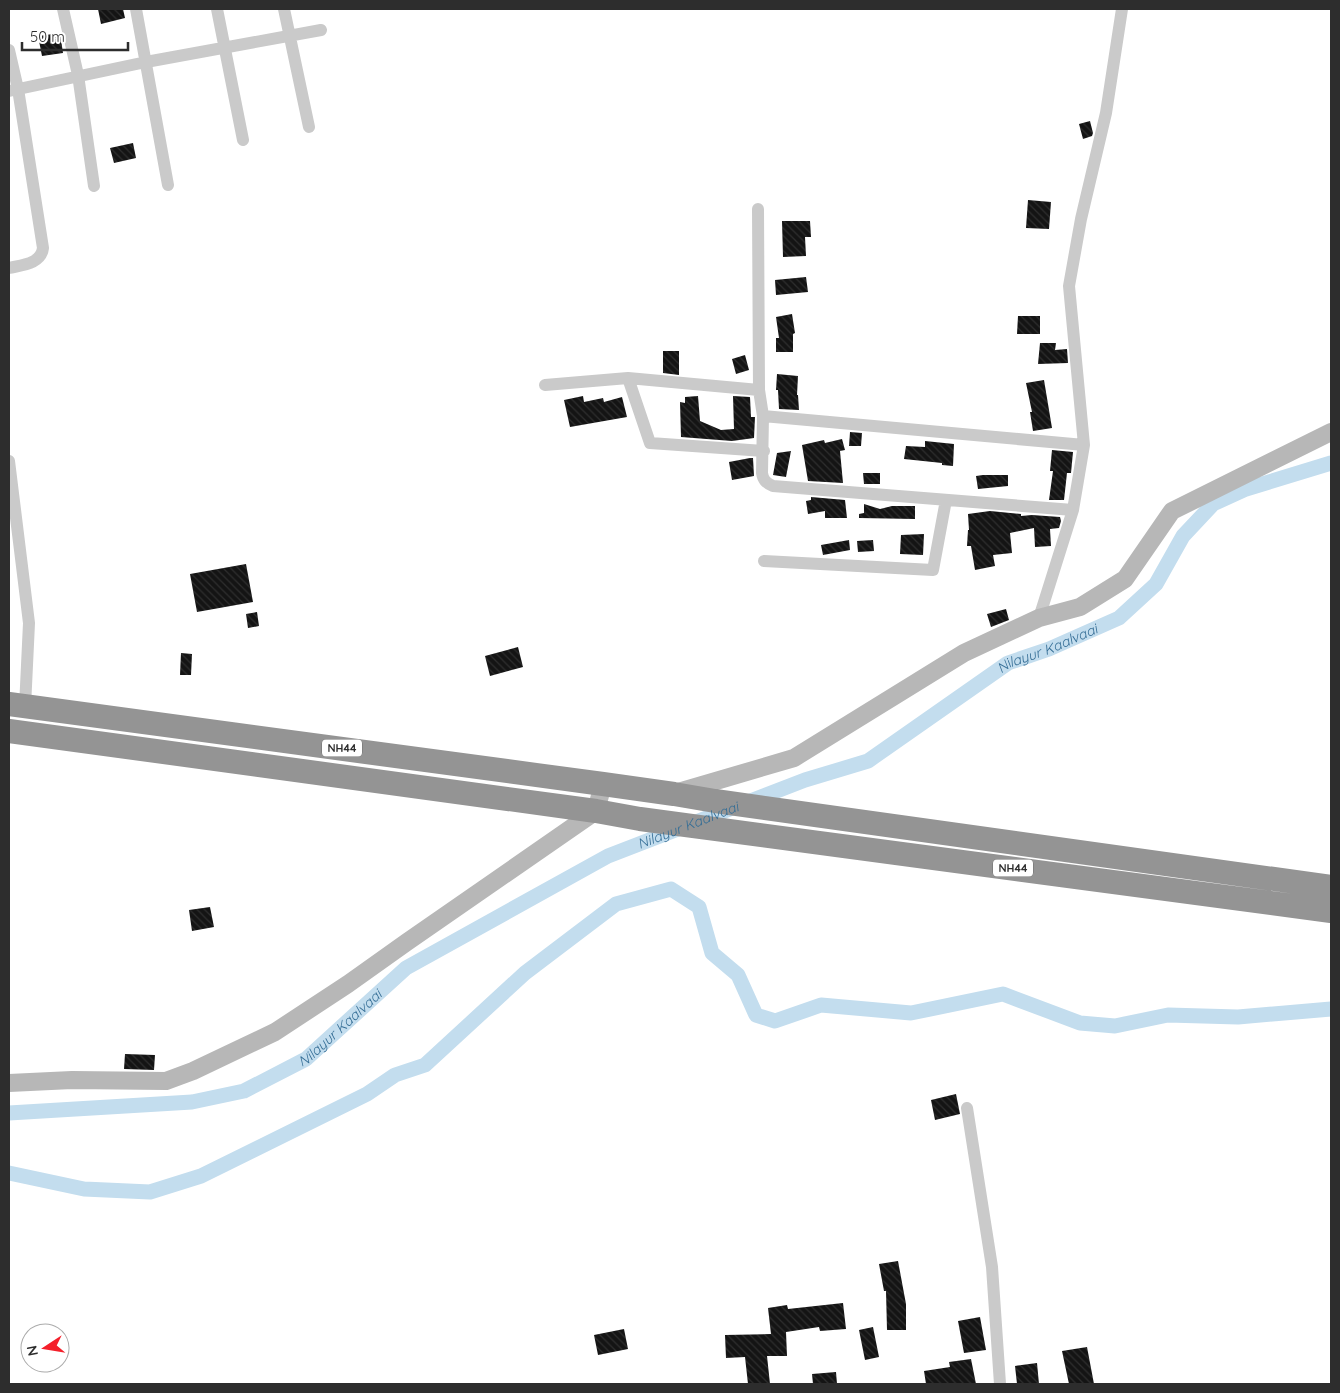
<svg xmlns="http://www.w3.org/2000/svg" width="1340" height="1393" font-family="Quicksand,sans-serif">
<defs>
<pattern id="building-back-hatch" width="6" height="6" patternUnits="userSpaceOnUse" patternTransform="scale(1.25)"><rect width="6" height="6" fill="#141414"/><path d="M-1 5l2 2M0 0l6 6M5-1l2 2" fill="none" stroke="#2e2e2e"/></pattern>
</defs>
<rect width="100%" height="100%" fill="#fff"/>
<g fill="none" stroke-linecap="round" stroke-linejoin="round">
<!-- canal -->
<g stroke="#c3ddee" stroke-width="15">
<path id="s1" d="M9,1113L192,1102L244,1091L306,1059L406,968L608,856L805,780L868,761L1008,663L1049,649L1119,618L1156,584L1183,536L1213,504L1246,489L1331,463"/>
<path d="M9,1173L84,1189L150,1192L201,1176L367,1094L395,1075L425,1065L525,973L616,904L671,889L699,907L712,953L738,975L756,1015L775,1021L821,1005L911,1013L1003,994L1080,1023L1115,1026L1168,1015L1238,1017L1331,1009"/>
</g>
</g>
<!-- building -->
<path fill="url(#building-back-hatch)" d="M98,9H123L125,18L101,24Z
M60,33L63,53L42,56L38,36Z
M1090,121L1093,133L1092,136L1083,139L1079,124Z
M133,143L136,158L114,163L110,148Z
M1028,200L1051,202L1049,229L1026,228Z
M782,221H810L811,237H805L806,256L783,257Z
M806,277L808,292L776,295L775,280Z
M792,314L795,333L793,334V352H776V338H779L776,317Z
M1018,316H1040V334H1017Z
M1040,343H1056L1055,350L1067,349L1068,363L1038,364Z
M663,351H679V375L663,373Z
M745,355L749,370L736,374L732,359Z
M777,374L798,376L797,395H798L799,410L779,409L778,390H776Z
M1044,380L1052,428L1033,431L1030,412H1032L1026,383Z
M583,396L584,402L603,398L604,402L622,397L627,417L570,427L564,400Z
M698,396L700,421L721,430L734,429L733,396L750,397L751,417H755L754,438L732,441L681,437L680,402L685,403V397Z
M850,432L862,433L861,446H849Z
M842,439L845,450L840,451L843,483L808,481L802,445L824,440L825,443Z
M925,441L954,444L953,466L942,465V463L904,459L906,446L925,447Z
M1052,450L1073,452L1071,473H1067L1064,500H1049L1053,471H1050Z
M791,451L786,477L773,475L777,453Z
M750,458H753L754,476L732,480L729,462Z
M863,473H880V484H864Z
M983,475H1008V486L978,489L976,476Z
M811,497L845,500L847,518H825V511L808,514L806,501L811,500Z
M864,504L880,509L892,506H915V519L859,518V514L864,513Z
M990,511L1021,514V516L1032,515L1060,517L1061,521L1059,528L1050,529L1051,546L1035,547L1034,528L1010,533L1012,553L993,555L995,566L975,570L971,546H967L968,530H969L968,514Z
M924,534L923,555L900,554L901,535Z
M849,540L850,550L823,555L821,545Z
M873,540L874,551L858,552L857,541Z
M246,564L253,602L197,612L190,574Z
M1006,609L1009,620L991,627L987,614Z
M257,612L259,626L248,628L246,614Z
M518,647L523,667L490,676L485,656Z
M181,653L192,654L191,675H180Z
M210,907L214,927L192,931L189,910Z
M125,1054L155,1055L154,1070L124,1069Z
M956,1094L960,1114L935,1120L931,1100Z
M898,1261L906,1304V1330H887L886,1291H884L879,1264Z
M843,1303L846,1329L820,1331L819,1327L786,1332L787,1356H767L770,1384H748L745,1357L726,1358L725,1335L771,1334L768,1308L787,1305L788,1309Z
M980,1317L986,1350L964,1353L958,1321Z
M873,1327L879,1357L865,1360L859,1330Z
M624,1329L628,1349L598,1355L594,1335Z
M1087,1347L1094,1384H1069L1062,1351Z
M971,1359L976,1384H926L924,1371L950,1367L949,1362Z
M1037,1363L1039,1384H1017L1015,1366Z
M836,1372L837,1384H813L812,1374Z"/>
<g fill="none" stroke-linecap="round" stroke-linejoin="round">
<!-- street -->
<path stroke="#cacaca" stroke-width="12" d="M63,9L78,75L94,186
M136,9L168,185
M217,9L243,140
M284,9L309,127
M9,50L18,89L43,248C41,264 22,265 9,268
M9,91L146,62L321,30
M758,209L759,390L763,416L762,473C763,480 766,483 773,486L1073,510
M628,378L650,443L764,451
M545,385L628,378L759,390
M763,416L1084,445
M9,461L29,623L25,707
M764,561L933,570L946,500
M1039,618L1073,510L1084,445L1069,286L1081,219L1106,113L1122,9
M967,1108L992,1267L1000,1384"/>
<!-- secondary -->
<path stroke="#b7b7b7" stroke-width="18" d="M675,793L794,758L964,653L1039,618L1080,607L1125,579L1172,511L1331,432
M9,1083L72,1080L166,1081L193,1071L275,1032L348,984L407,942L596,811L603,784"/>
<!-- highway -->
<path stroke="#949494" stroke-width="24" d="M9,704L603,784L674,794L715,801L1331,887
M9,731L596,811L640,819L1331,911"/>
</g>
<g text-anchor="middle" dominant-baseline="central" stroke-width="5" stroke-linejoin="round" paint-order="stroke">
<!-- shield labels -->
<g fill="#fff" stroke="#6c6c6c" stroke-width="1">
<rect x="322" y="739.5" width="40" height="17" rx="4"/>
<rect x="993" y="859.5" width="40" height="17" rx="4"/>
</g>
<g font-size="11" font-weight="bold" fill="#2d2d2d">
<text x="342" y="748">NH44</text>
<text x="1013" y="868">NH44</text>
</g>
<!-- water labels -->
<g font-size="14" font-style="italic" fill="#356e96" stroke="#fff">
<text stroke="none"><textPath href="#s1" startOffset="1162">Nilayur Kaalvaai</textPath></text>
<text stroke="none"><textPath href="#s1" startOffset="758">Nilayur Kaalvaai</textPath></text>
<text stroke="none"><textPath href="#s1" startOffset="352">Nilayur Kaalvaai</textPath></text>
</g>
</g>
<!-- border -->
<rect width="1340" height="1393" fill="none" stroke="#2d2d2d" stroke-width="20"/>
<!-- north arrow -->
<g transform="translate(45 1348) rotate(258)"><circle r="24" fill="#ffffff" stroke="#ababab"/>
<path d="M0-4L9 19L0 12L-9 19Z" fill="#f41f2a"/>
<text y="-8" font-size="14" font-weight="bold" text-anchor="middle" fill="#2d2d2d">N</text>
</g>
<!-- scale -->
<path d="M22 42v8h106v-8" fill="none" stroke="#2d2d2d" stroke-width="2.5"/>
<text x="30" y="42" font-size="15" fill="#2d2d2d" stroke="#ffffff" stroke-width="4" paint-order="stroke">50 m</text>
</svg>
